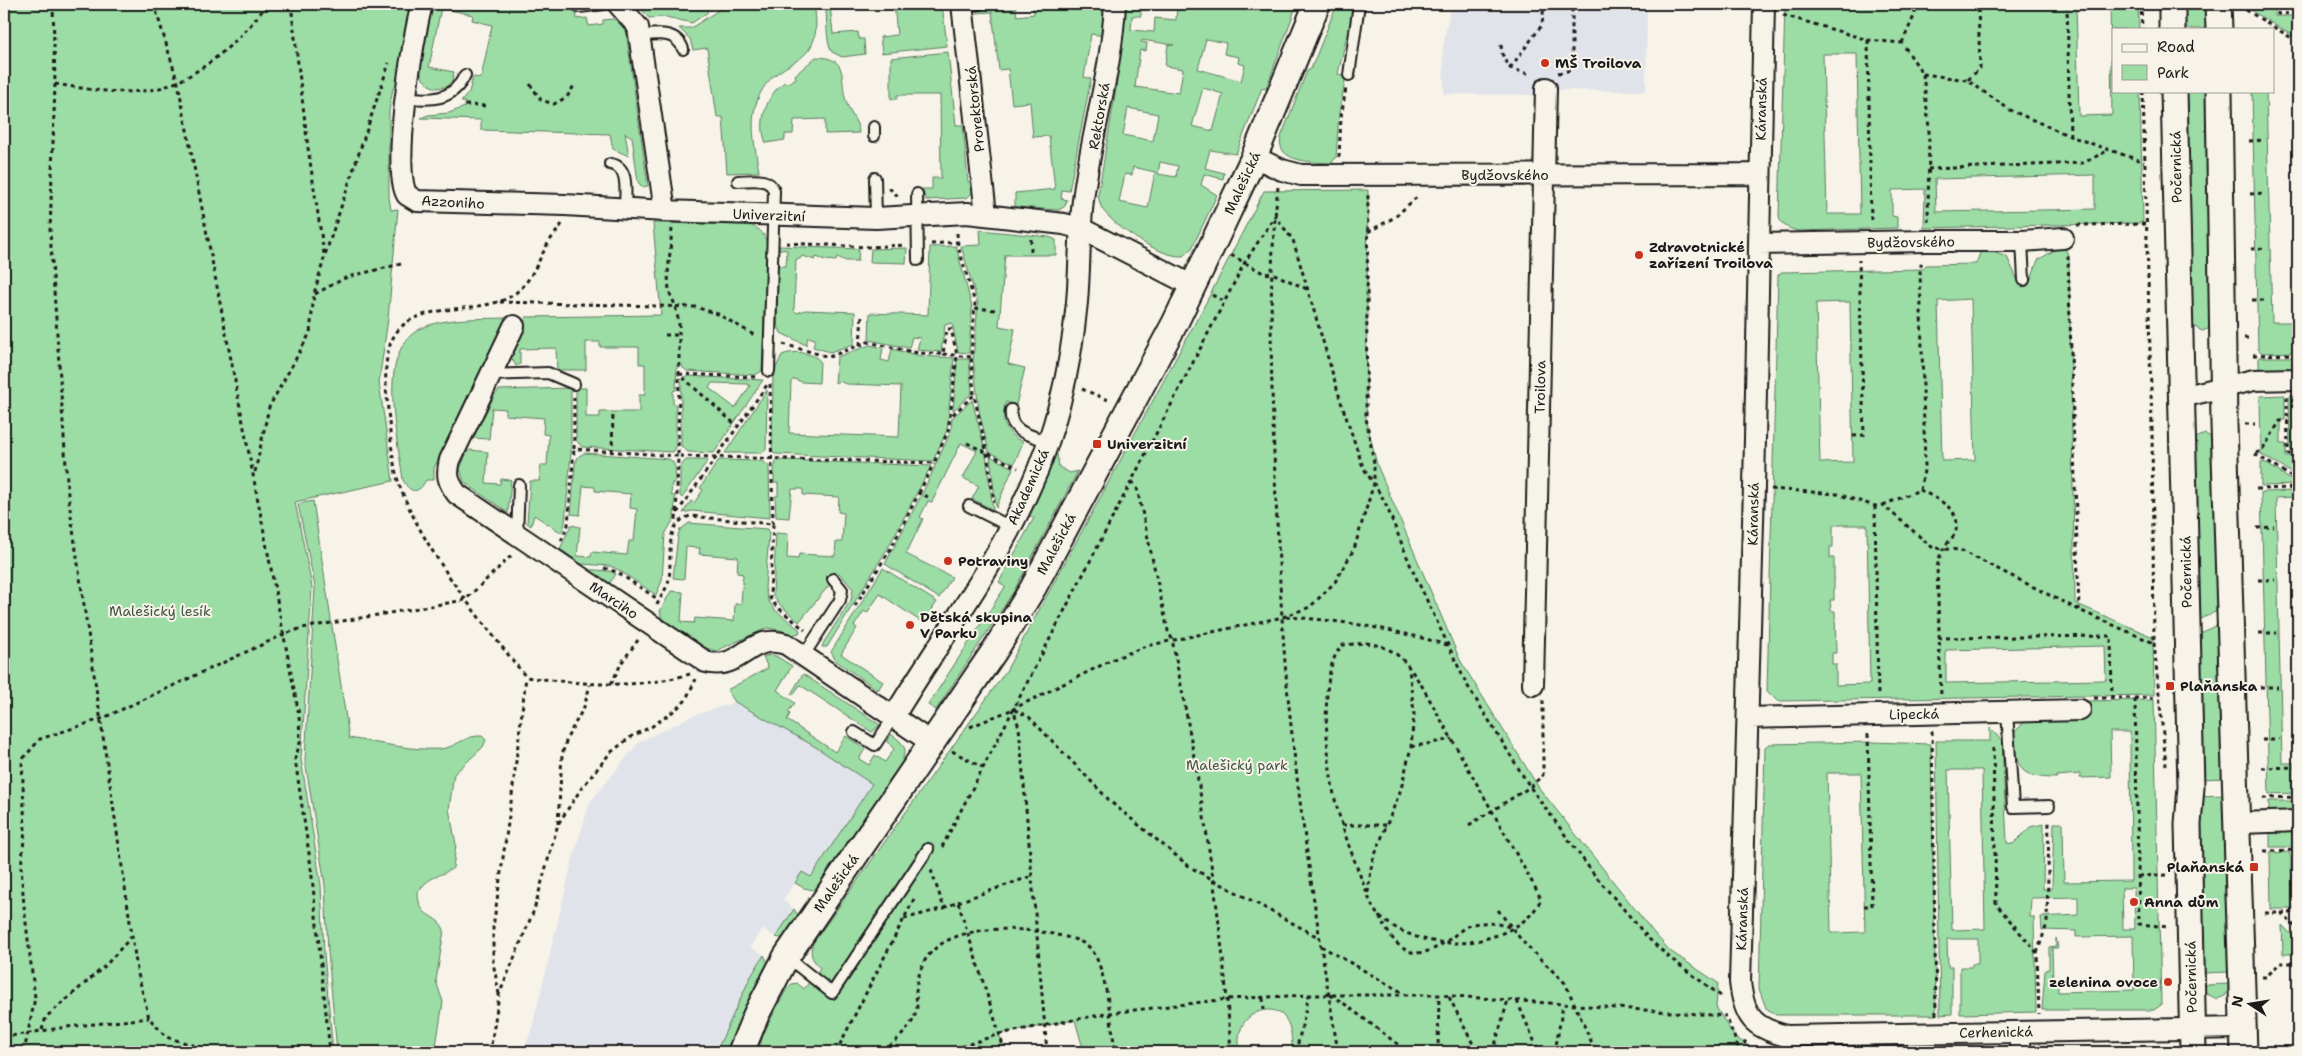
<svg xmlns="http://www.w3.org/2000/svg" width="2302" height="1056" font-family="'Shantell Sans',sans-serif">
<rect width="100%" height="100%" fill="#f7f3e8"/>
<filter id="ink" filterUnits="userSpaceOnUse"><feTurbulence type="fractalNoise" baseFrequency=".02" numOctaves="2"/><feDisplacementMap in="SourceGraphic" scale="10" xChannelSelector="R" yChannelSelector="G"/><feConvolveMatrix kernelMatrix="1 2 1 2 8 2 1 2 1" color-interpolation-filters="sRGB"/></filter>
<g filter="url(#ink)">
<!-- built -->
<path fill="#e1e3ea" d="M1451,4H1647L1646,91L1558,90L1555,79L1535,91L1534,95L1444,94L1443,47Z
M735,702L814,746L872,784L811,877L802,872L783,900L794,909L776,937L762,929L750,947L764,955L750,978L716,1052H523L531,1032L573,858L590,802L639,742L692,716Z"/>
<!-- green -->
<path fill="#9cdca5" stroke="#5c7c60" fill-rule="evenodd" d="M4,4H412L398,72V77L400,78L398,89L393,88L389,111V197L391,210L398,209L388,319L379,382L393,481L295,502L312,587L301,759L321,885L324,953L333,1052H4Z
M433,4H575L577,19L587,18L589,26L603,24V20L613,19L622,22L626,31L648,186L642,187L638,182L632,137L625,133L629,156L613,149L610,134L481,130V120L421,118L428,115L449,113L465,107V102H461L469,92L473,77L481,78L492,25L472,20L473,15L441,8L429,67L454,72L452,81L446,87L436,88L429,85L423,79L420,71L422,30L428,22Z
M637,4H712L706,9L708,12L692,23L666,17L649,18Z
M728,4H814C826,73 779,52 759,96C748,121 755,145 759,172L727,173L723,117H717L707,48L693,50L690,39L679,28H691Z
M825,4H833H830L833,34L858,32L859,39H864L865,54L842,57L832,52C825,43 828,17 825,4Z
M894,4H942L947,46L882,53L880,37L897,35Z
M987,4H1015L1017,16L1034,14L1033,4H1108L1105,36L1091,34L1084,77L1091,79L1069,191L1062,190L1061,198L1067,200L1065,206L1059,210L1015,207V193L1055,189L1049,136L1033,137L1030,102L1012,104L1008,69L999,70L992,12L976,13Z
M1126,4H1141V16H1132L1131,30L1154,32L1155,18L1176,20L1177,4H1232L1244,8L1245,4H1297L1266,89L1262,88L1236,154L1210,150L1205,168L1224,173L1223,179L1204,174L1201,185L1217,195L1192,248L1183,256C1161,258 1115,227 1103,210C1100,206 1099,200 1098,195L1116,89ZM1206,39L1226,43L1224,54L1239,57L1238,63L1245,65L1241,81L1198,69ZM1142,40L1174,45H1168L1165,66L1183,69L1179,93L1135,87L1140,50L1146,51L1147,43L1141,42ZM1203,88L1223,94L1213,131L1192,126ZM1128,108L1158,114L1153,141L1123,135ZM1160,162L1178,166L1176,177L1158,174ZM1133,167L1155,172L1148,208L1119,202L1125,174L1132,175Z
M1337,4H1356L1352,39H1346L1338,74L1346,76L1339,113L1336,158L1331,163C1314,162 1275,163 1281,137L1307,71L1311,69Z
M1785,4H2076L2079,116L2112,115L2110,4H2138L2139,29H2113V91H2140L2143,221L2140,223L1924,228L1925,189L1892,190V216L1897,217V228L1798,231C1790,229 1781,226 1779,217ZM1823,54H1857L1860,214H1827ZM2095,175V209L1936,212L1935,179Z
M2181,4H2209V29H2181Z
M2250,4H2275V16H2298V39L2253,12Z
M948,52L956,125H963L968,182H972L973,192L967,198L926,200L922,189H932V178H941L940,95H897V99H891V58Z
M816,57C852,57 838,82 847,104C850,114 859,123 859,133L825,134V119L794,120L793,134H785V140L766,143C757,123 767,93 785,82L787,84L796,78L795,75Z
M2183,91H2211V328L2202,331L2191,325Z
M2252,91H2266L2272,322H2298V352L2262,353L2258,349Z
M1368,190L1366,418L1377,465L1460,660L1539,788L1654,933L1670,951L1718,983L1716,1007L1734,1036L1756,1052H1292C1292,1041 1292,1027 1285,1018C1273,1002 1246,1012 1241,1029C1238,1037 1239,1044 1240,1052H1084L1075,1020L999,1034L1005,1052H758L764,1032L787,988L792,984L797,983L804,989L820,968C812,959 809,955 813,943L1006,671L1202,310L1264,191Z
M653,223L748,225C759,227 764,233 767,243L762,371L755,375L687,371L682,367V364H677L676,390L673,391V404H676V448L673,452L582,447L576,440V388H586V417H600V412H639V395H645V364H639V347H600V342H586V370H557L556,348L520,349V364L516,366L510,355L526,317L661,315Z
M980,230L1049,237L1056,240V255H1005L999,326L1015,329L1008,364L1025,368L1016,405L1006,402C1000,420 1005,434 1023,442L1014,464L989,452L979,411L973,359L978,304L961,246L981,245Z
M779,246L859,249L858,261H846L837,257L836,261L825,260L816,257L815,260L802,256L800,259H796L794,310L797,313L805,310L855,312L854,344L830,352L813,347L815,339L808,337L806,345L781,333L777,323L778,266H786L787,250L779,249Z
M956,246L972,307L969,353L958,352L952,323L945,325L941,352L917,350L920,338L912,337L909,348L869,340L870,313L928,315L930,247Z
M2065,247L2069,258L2075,603L2153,637L2154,695L1777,701L1767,691L1778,275L1782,272L1923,269L1926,265L1976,264L1981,250L1984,249L2007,257L2019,283L2029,284L2038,260L2058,248ZM1971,299L1975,460L1942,461L1938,301ZM1850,302L1853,462L1820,463L1816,303ZM1833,525H1867L1870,684L1836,685V664H1832V653H1836L1835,611H1831L1830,600H1834V558H1830V547H1833ZM2105,646L2106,680L1946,683V650Z
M907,248L906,263L870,262L871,249Z
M506,318L434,468V480H426C419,494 410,494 403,480C398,439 375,352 420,329C443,317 480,319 506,318Z
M870,345L883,348L881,360L889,362L892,349L921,356L954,358L947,430L933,461L775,454L772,450L773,374L782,355C793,350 812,352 820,361L819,383L802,382L794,379L791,382L789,433L899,437L901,386L846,384L839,381L835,383L837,357Z
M2259,357H2298V370L2259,371Z
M957,359H969L972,393L953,411Z
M688,376L763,380L714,453L688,452L681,446V381L684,377ZM712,383L747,384L750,386L735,408L709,388Z
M571,388V453L565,523L562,533L534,515L531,526L527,523L530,481H539L541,465H547L549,435L543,434L544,418L505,415L506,409L492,408L489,439L473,438L494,396L499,390Z
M767,390L766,450L761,453H725Z
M2292,394H2298V410H2296L2298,451H2291L2290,448L2289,398Z
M2285,395V420H2281V444H2286V457L2298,456V477L2261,454L2260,396Z
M972,400L986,454L993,510L972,499L979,486L963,478L977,451L961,443L932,502L928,501L920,517L923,519L906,554L952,577L939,598L885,564L924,490L951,431L952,418Z
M2205,434L2213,438L2223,608L2195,622L2191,444L2196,438Z
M1056,448L1059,467L1070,473L1078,471L1014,591L936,710L928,705L1005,587L999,582L1034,518L1028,515Z
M470,450L488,452L486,483L500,484L501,479L511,480L508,513L464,482L460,469L467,452Z
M584,453L669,459C678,464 675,474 675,483H672L671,495L675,496L674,519L665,534L662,581L656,595L617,569L610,566L581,564L560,549L571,525L580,527L577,556L591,557L592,552L627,555L629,541H634L637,509L630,508L631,494L595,491V487L583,486L580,515L571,514L575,464L578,457Z
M990,456L1013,468L996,508Z
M686,460H708L682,498L680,496V467Z
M719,460L762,461L769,466L770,518L692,511L683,513L691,501L694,503L703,490L700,488Z
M783,460L931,466L889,546L827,647H822L824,642L851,600L853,589L839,573L799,622L778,603L773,595L776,533L788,534L787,558L798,559L799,554L835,556L836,542H842L844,513L838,512L839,497L803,495V489H792L789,518L776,517L775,496H778V483H774V468L776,462Z
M2261,462L2266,463L2298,485L2261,486Z
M2298,491V497L2276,498L2282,763H2298V793L2269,794L2261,492Z
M313,501L349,738C373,742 424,753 446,748C460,744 467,735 482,736L486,740L483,747L454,774L449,809L456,844L453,868C438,878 430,875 418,892C418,920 438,913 444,930L436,981L443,1002L435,1052H337L328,952L325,885L305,760L315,587L298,504Z
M689,523L767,529L769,533L765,588L768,600L774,609L800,630L799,633L793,635L780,630L767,628L716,651L706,648L662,619L660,611L671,591L683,592L681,622L694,623L695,618L734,621L735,604H741L743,574L737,573L738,557L699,554L700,548L686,547L684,579L673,578L678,535L680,530Z
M883,568L937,602L926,618L923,616L920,621L880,594L867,613L864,611L854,626L857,628L841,654L883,682L878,690L836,661L831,652Z
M581,569L610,571L616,574L607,587Z
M2223,622L2226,778L2198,779L2195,636Z
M770,655L776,656L792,666L777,690L795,703L788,712L790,714L787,720L835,752L846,736L865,749L859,759L869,765L875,755L885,762L894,749L887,742L891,734L900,741L905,749L902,761L905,764L818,891L804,888L795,883L802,872L811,877L872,784L814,746L735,702L727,690L768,668L763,657Z
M803,674L880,725L872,732L800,685L793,695L791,694Z
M2154,700L2161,1005L2154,1010H2042L2045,970L2049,969V947L2056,946V938L2058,948H2052L2053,981L2058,982V992L2134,990L2133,936L2076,937V931L2042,930L2041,917L2078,915V897L2031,898L2030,917H2034L2036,1012L1960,1014V967H1972V964H1978V939H1947L1948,967H1952V1014L1940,1015L1936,741H1990V728L2002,741L2007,843L2013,844L2030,827L2044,824L2043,889H2052L2054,823H2063L2064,882L2131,881L2130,732H2110L2111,777L2080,778V774L2057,776V778C2019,778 2016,769 2014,733L2026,720L2078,701ZM1948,770H1982L1985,929L1952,930ZM2122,888H2134L2135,929H2123Z
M1872,742L1931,744L1936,1015H1776L1766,1008L1759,989L1765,747L1769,744ZM1827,773H1861L1865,932L1831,933Z
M2226,795L2230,972L2203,973L2198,796Z
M2269,801H2298V812L2269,813Z
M2298,831V847H2270V832Z
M2289,852L2291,859L2292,909H2271L2270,853Z
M794,909L799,917C793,926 788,942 776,937Z
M2282,925L2298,941V954H2283Z
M764,955L769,965L729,1052H716L750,978Z
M2231,984L2225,996L2217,999L2207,994L2202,985Z"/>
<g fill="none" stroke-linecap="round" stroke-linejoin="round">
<defs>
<path id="service" d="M963,6L979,4
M579,7L604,4
M640,36C656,34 676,30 683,49
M1349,75L1359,4
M405,97C430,101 453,101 465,75
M874,127V136
M610,164C630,166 625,193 625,208
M875,178L876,218
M738,181C751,181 769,176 774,191L769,371
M917,194L918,260
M2022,241L2024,280
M490,375L548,373L574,384
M1011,410C1008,432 1032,436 1048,441
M969,506L1011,527
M517,535L519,485
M804,655L840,600L842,590L833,579
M2007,711L2013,807L2049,806
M854,732L875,745L894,716
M787,957L832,993L928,849
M1787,1036V1052"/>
<path id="minor" d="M422,4C413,37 391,169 407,195L417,201L565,205L665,211
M618,4L638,27L665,211L876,218L967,213L1064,224L1082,229L1193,286
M962,4L986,214
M1764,4L1754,487L1740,982C1744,1017 1753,1028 1787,1036L2243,1028
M1254,157L1282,170L1301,175L1760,174
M1759,244L1927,241H2022L2063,238
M514,326L450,460C446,475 448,482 457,494L706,662C741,672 749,632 786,644L932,743
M2181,397L2254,380L2298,379
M1533,685L1546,88
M894,716C939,641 993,571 1029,490C1056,432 1071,366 1077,302C1080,268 1079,234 1083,200C1091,134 1112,70 1115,4
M1748,718L2080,710
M2238,823L2298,821
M2020,1032V1052"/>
<path id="tertiary" d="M2172,4V29
M2218,4L2219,29
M2174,91L2191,787L2188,824L2193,1052
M2219,91L2224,424L2244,1052
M741,1052L756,1015L786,957L995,650L1033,588L1175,323L1210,250L1254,157L1317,4"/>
</defs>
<!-- service casing -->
<use href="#service" stroke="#1c1c1c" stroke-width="14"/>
<!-- minor casing -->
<use href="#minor" stroke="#1c1c1c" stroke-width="24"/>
<!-- tertiary casing -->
<use href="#tertiary" stroke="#1c1c1c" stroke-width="29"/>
<!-- path -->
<path stroke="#1c1c1c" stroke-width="3" stroke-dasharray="4 4" stroke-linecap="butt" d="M53,4L55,84L50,232L68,495L137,970L149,1018L166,1037L216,1052
M154,4L178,83L299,715L300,743L295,759L311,867L330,1052
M291,4L308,148L324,254
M376,4L403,6
M1567,4L1603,5
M2067,4L2070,136
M2141,4L2142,29
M2277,4L2278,14L2298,13
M2246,10L2298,42
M1783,15L1868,40L1902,43L1923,74L1967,80L2010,110L2070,136L2144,162
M1868,40L1871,223
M1902,43L1915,14V4
M1501,45L1502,54L1510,68L1531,75
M1510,68L1542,25L1544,4
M1558,73L1572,70V4
M1923,74L1929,128L1928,223
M1968,80L1980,68L1978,4
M55,84C87,89 118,95 150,90C193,84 243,39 267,4
M530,84L541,100L554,104L567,97L575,84
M2143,91L2152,427L2154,643L2166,765
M465,105L488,106
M2249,141L2264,140
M1339,157L1341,117L1346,88
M1928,169L2083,163L2109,150
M1278,187C1268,275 1271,365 1274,453C1277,523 1280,593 1285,663C1296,793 1317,923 1338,1052
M889,188L899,197
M2250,194L2266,193
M562,224C556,233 549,240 545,249C536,266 529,284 513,295C485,314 427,302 401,327C383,344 385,377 387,399C390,428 391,466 402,492C431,561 480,619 526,677C582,684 635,690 690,674
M2077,225L2147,224
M672,229L668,274L669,291L675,305L679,323V374L738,427
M1368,232L1395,217L1419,195
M957,233L958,246L975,303L971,357L974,395L987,453L994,502
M786,243L869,247L905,245
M931,244L958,242
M2251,249L2266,248
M1031,251V239
M1231,255L1265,274L1272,273L1307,289
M2068,255L2079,610
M315,294L347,277L401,264
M1212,295L1225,302
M2252,300H2268
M500,302L695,307L718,314L756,336
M975,308L995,310
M665,335H679
M2244,338H2252
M783,344L829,357L868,342L918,353L943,354L947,329H951L957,355L950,417L974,395
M860,345L862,315
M943,354L971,357
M2253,355L2298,354
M755,377L679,374L678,456L934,463L948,431L950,417
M770,384L773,524
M1082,389L1108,400
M574,397V449L678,456L676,524
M2287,397L2288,454H2298
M2245,424H2255
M1853,436L1864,435L1859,260
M967,443L1018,468
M612,452L613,412
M2256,453L2262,451L2280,421H2288
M2255,454L2298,481
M255,472L269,407L310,333L314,294L325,255L389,63
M1132,481L1137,488L1168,631L1172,639C1199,776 1222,913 1231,1052
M1771,489L1837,494L1875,506L1883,505L1933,548L1960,550L2079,610L2154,643
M2256,489L2298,488
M1920,490L1925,466L1920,270L1922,259
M919,493L934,463
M1883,505L1920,490C1937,499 1966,510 1954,535C1951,540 1946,543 1944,548C1940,553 1939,561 1937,567L1941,696
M1875,506L1878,697
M677,513L767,385
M2257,528L2274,527
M561,541L568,525L574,449
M604,568L617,572L659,600
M2258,580H2275
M657,605C660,598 665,591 668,583C674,561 661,525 690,516L773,524L770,598L776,606L805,630
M855,606L891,548L919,493L928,497
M1286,617C1342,620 1393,629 1447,645
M2259,633H2277
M1938,638L2111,636L2112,698
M1366,643C1397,647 1405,661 1422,686L1537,891L1541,899C1531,922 1507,933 1484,939C1449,949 1408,940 1380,917C1372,910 1367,892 1363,883C1353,857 1343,831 1336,804C1328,771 1316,668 1343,645Z
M611,684L622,662L638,640
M2260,687H2278
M2094,698H2158
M2135,699L2139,924L2169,927
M970,727L1013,709L1029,717L1112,803L1190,867L1318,937
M1932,731L1936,1015
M2262,740H2279
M1411,747L1452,739
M1993,748L1996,904L2037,953L2039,1014
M952,751L984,768
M2262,768L2298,767
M2263,798L2298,797
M558,824L562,755L567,738L584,707L590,685
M1342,825H1386
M1469,825L1530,787L1543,775V700
M942,847L1245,262L1275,216L1293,240L1341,402L1363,467L1384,500L1412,569L1467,685L1530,787L1593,873L1649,939L1670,958L1721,996
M2294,850L2296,910
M2264,851L2298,850
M931,870L944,908L958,902L1005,1052
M2139,876L2168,875
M1368,893L1372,862L1401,789L1411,747L1414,713L1409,669
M958,902L1032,876
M1864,906H1872L1868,733
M1498,910L1523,942L1565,983L1596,1052
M2265,913H2290L2298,910
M2281,913L2298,929
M1379,916C1395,947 1410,965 1444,943C1454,937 1462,927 1474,924C1487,921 1500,924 1513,928
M904,919L944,908
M1321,946L1405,994
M2037,953L2047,924L2049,821
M2262,977H2266L2280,963H2298
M499,994L493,962V928L512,795L526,677
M1330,995L1342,1002L1408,1052
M1449,997L1477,1052
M1263,998L1264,1010
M1517,1001L1539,1052
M1728,1021L1740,1052
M42,1030L46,1017L105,966L132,936
M4,1037L67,1027L149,1018
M24,1052L35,998L24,906L21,867L25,831L22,760L40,739L101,719L285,634L302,628L465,600L513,554
M490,1052L499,995L534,910L558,824L581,789L610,753L632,736L651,727L675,710L685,701L696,679
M836,1052L914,899
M883,1052C896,1040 911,1030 916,1012C918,1006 916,999 916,993C916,982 921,966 927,957C953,923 1016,927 1053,934C1065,937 1082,939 1091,949C1106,967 1112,1027 1115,1052
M946,1052L999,1034L1110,1013L1228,999L1309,995H1439L1726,1016
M1047,1052L1019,727L1013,709L1114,659L1146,646L1283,617L1310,607L1335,582L1354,549L1374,483V463L1366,418L1368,193
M1296,1052L1309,995
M1438,1052L1439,995
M1493,1052L1508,1000
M1555,1052L1563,1005
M1742,1052L1746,1039"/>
<!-- service -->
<use href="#service" stroke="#f7f3e8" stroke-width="10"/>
<!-- minor -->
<use href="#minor" stroke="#f7f3e8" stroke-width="20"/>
<!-- tertiary -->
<use href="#tertiary" stroke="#f7f3e8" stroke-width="25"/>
</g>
</g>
<!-- markers -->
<g fill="#c8321e" stroke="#f7f3e8" stroke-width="2">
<circle cx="1545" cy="63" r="5"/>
<circle cx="1639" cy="255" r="5"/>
<rect x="1092" y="439" width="10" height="10" rx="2.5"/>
<circle cx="948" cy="561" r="5"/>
<circle cx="910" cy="625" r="5"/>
<rect x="2165" y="681" width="10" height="10" rx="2.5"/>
<rect x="2249" y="862" width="10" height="10" rx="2.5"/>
<circle cx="2134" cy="902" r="5"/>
<circle cx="2168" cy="982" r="5"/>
</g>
<g text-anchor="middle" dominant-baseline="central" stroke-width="4" stroke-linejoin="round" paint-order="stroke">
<!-- poi labels -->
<g font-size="14" font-weight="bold" fill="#1c1c1c" stroke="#f7f3e8" text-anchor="start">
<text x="1555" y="63">MŠ Troilova</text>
<text x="1649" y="247">Zdravotnické<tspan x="1649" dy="16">zařízení Troilova</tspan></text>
<text x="1107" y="444">Univerzitní</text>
<text x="958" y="561">Potraviny</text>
<text x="920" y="617">Dětská skupina<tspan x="920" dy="16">V Parku</tspan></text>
<text x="2180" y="686">Plaňanska</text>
<text x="2244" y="867" text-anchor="end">Plaňanská</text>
<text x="2144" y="902">Anna dům</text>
<text x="2158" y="982" text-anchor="end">zelenina ovoce</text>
</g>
<!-- street labels -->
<g font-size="14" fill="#1c1c1c" stroke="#f7f3e8">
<text transform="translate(975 109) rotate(-96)">Prorektorská</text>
<text transform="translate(1761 109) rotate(-89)">Káranská</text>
<text transform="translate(1099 116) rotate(-80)">Rektorská</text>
<text transform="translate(2176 167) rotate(-91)">Počernická</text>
<text x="1505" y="175">Bydžovského</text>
<text transform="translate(1242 183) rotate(-65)">Malešická</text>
<text transform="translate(453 202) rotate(3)">Azzoniho</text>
<text transform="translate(769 215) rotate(2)">Univerzitní</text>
<text transform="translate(1911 242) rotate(-1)">Bydžovského</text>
<text transform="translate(1540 387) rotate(-89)">Troilova</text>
<text transform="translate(1028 487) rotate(-66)">Akademická</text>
<text transform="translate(1753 514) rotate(-89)">Káranská</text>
<text transform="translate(1056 544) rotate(-62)">Malešická</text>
<text transform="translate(2186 572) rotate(-91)">Počernická</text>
<text transform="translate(614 600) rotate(34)">Marciho</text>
<text transform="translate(1914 714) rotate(-1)">Lipecká</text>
<text transform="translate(836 883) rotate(-55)">Malešická</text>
<text transform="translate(1742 919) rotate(-88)">Káranská</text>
<text transform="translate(2191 977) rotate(-91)">Počernická</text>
<text transform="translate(1996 1032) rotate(-1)">Cerhenická</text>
</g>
<!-- park labels -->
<g font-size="14" fill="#425645" stroke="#f7f3e8">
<text x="160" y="611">Malešický lesík</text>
<text x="1237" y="765">Malešický park</text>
</g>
</g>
<!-- margin -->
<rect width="2302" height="1056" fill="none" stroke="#f7f3e8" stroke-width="20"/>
<rect x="10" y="10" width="2282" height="1036" fill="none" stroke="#1c1c1c" stroke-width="2" filter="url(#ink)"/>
<!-- legend -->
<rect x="2112" y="28" width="162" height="65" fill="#f7f3e8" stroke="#9f9d96"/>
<rect x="2122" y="44" width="25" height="8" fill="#f7f3e8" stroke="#9f9d96"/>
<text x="2157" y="52" font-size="15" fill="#1c1c1c">Road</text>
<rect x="2122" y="65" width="25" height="15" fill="#9cdca5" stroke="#9f9d96"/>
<text x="2157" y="78" font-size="15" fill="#1c1c1c">Park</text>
<!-- north arrow -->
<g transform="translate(2250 1004) rotate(282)" stroke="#f7f3e8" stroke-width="4" paint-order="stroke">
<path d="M0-4L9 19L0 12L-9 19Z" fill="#1c1c1c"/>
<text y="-8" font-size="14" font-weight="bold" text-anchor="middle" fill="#1c1c1c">N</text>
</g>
</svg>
